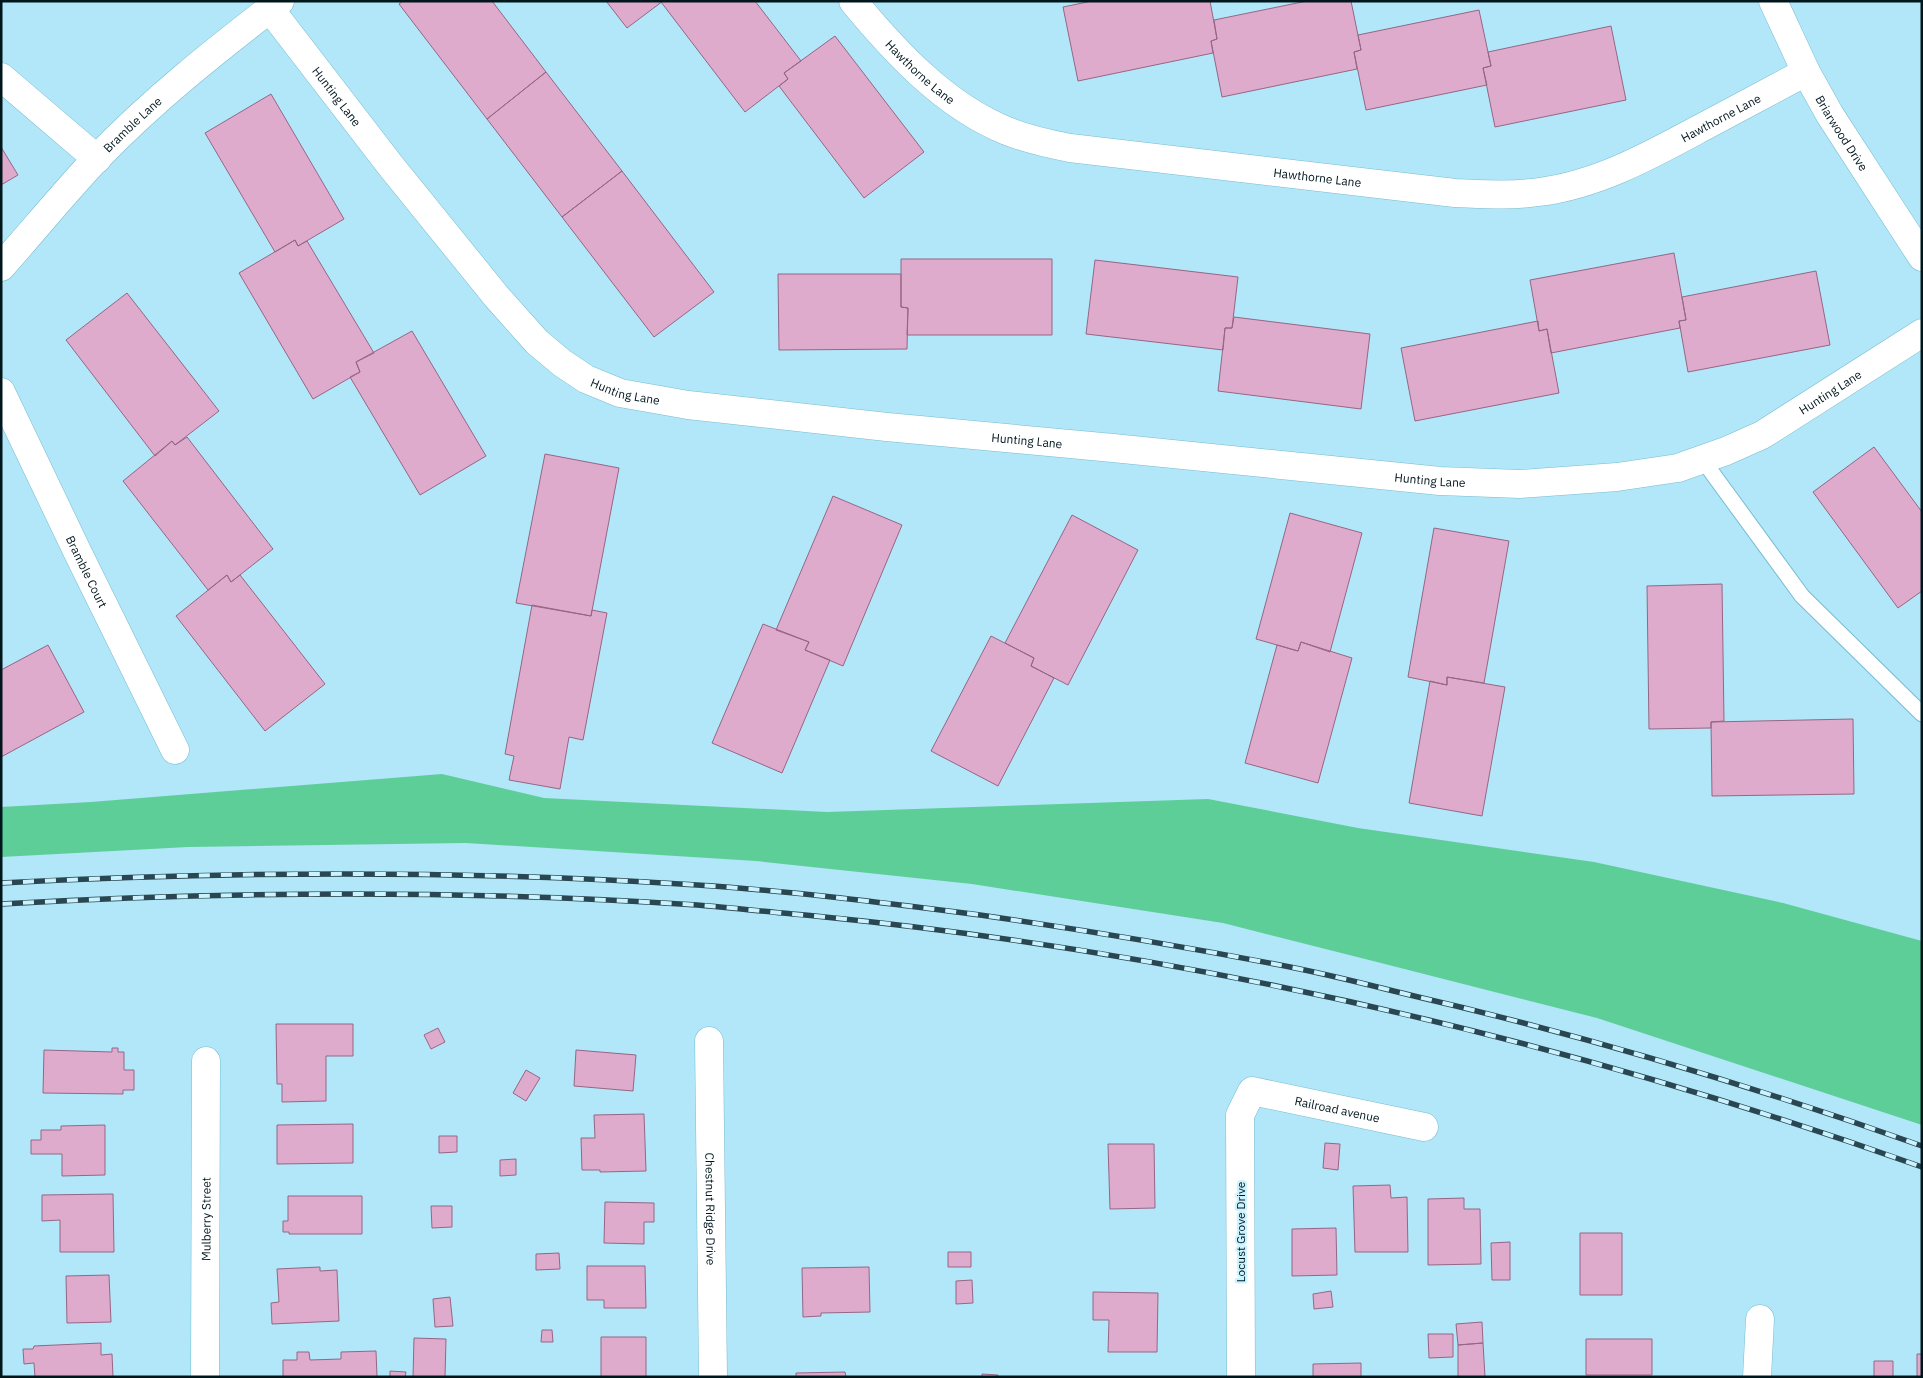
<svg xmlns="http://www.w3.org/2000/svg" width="1923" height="1378" font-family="'IBM Plex Sans',sans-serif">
<rect width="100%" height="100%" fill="#b1e7f8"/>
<!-- green -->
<path fill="#5dce98" d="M442,774L544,798L827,812L1208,799L1358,828L1594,862L1783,903L1922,941V1125L1597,1018L1377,962L1223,923L972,884L756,861L466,843L188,847L1,857V807L91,802Z"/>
<!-- building -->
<path fill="#dfabcc" stroke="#956685" d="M403,1H492L546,72L487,119L399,4Z
M606,1H663L627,28Z
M663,1H755L801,61L784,73L788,79L745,112L661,2Z
M1092,1H1210L1217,39L1211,41L1213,53L1078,81L1063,7Z
M1307,1H1351L1361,50L1354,52L1357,69L1222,97L1211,41L1217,39L1214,20Z
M1479,10L1491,66L1483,68L1487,85L1366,110L1354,52L1361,50L1358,35Z
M1611,26L1626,100L1495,127L1483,68L1491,66L1488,52Z
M835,36L924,152L864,198L779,86L788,79L784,73Z
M546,72L622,171L562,217L487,119Z
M271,94L344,219L298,246L295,240L275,252L205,133Z
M1,147L18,175L1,185Z
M622,171L714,292L654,337L562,217Z
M295,240L298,246L307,241L374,353L356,362L360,372L313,399L239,273Z
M1674,253L1686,320L1679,321L1680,328L1551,353L1547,329L1539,331L1530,280Z
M901,259H1052V335H907L908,308L901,307Z
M1095,260L1238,277L1232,328H1225L1223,350L1086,334Z
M1816,271L1830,345L1688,372L1679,321L1686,320L1682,297Z
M778,274H901V307L908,308L907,349L779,350Z
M127,293L219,411L175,445L172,441L155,456L66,340Z
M1234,317L1370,334L1361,409L1218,391L1225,328H1232Z
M1538,321L1539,331L1547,329L1559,393L1415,421L1401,348Z
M412,331L486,456L420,495L350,377L360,372L356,362Z
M187,437L273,549L231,582L227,575L208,590L123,481L172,441L175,445Z
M1874,447L1922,512V591L1898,608L1813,492Z
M545,454L619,468L591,616L516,603Z
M833,496L902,525L843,666L805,650L809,642L776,630Z
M1290,513L1362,533L1330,652L1301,642L1298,651L1256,639Z
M1072,515L1138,550L1068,685L1031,666L1034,658L1005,643Z
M1434,528L1509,541L1484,683L1447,677V685L1408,677Z
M227,575L231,582L240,575L325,684L265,731L176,616Z
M1722,584L1724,721L1711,722V728L1649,729L1647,586Z
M532,605L591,616L592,610L607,613L583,740L569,737L560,789L509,780L514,756L505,754Z
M763,624L809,642L805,650L830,660L782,773L712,743Z
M991,636L1034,658L1031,666L1054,678L998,786L931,751Z
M1301,642L1352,658L1318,783L1245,763L1277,645L1298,651Z
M48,645L84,712L1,757V670Z
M1447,677L1505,687L1482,816L1409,803L1430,681L1447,685Z
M1853,719L1854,794L1712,796L1711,722Z
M276,1024H353V1056H326V1101L282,1102V1084H277Z
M438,1028L445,1042L431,1049L424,1035Z
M112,1048H118V1052H124V1070H134V1090H123V1094L43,1093L44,1050L112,1052Z
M576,1050L636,1055L633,1091L574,1086Z
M526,1070L540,1078L526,1101L513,1093Z
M644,1114L646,1171L600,1172V1170H582L581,1138H595L594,1115Z
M353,1124V1163L277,1164V1125Z
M105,1125V1175L62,1176V1154H31V1140H41V1130H61V1126Z
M439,1136H457V1152L439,1153Z
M1325,1143L1340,1144L1338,1170L1323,1168Z
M1108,1144H1154L1155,1208L1110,1209Z
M516,1159V1175L500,1176V1160Z
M1390,1185L1391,1198L1407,1197L1408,1252H1355L1353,1186Z
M113,1194L114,1252H60V1220L42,1221V1195Z
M288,1196H362V1234H289V1232H283V1221H288Z
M1464,1198V1209H1480L1481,1264L1428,1265V1199Z
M605,1202L654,1203V1222H644V1244L604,1243Z
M431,1206H452V1227L432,1228Z
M1336,1228L1337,1275L1292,1276V1229Z
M1580,1233H1622V1295H1580Z
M1510,1242V1280H1492L1491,1243Z
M948,1252H971V1267H948Z
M559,1253L560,1269L536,1270V1254Z
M587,1266H645L646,1308H604V1300H587Z
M320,1267V1271L337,1270L339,1321L272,1324L271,1303L279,1302L277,1269Z
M869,1267L870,1312L821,1313V1316L803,1317L802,1268Z
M109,1275L111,1322L67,1323L66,1276Z
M972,1280L973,1303L956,1304V1281Z
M1331,1291L1333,1307L1314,1309L1313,1294Z
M1093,1292L1158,1293L1157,1352H1108L1109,1320H1093Z
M450,1297L453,1326L435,1327L433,1299Z
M1482,1322L1483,1343L1458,1345L1456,1324Z
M542,1330H552L553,1342H541Z
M1428,1334H1453V1357L1429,1358Z
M601,1337H646V1377H601Z
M414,1338L446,1339L445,1377H413Z
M1586,1339H1652V1375H1586Z
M101,1343V1355L112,1354L113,1377H35L34,1363L24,1364L23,1349H33L34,1346Z
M1483,1343L1485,1377H1458V1345Z
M376,1351L377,1377H283V1360H297V1352H309L310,1360L341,1359V1352Z
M1917,1354H1922V1377H1917Z
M1874,1361H1893V1377H1874Z
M1361,1363V1377H1313V1364Z
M390,1371L406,1372L405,1377H390Z
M845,1372L846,1377H796V1373Z
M982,1374L998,1375V1377H982Z"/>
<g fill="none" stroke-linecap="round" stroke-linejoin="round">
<defs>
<path id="service" d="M1702,459L1802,596L1922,714"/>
<g id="minor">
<path id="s1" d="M853,1C895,52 945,106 1007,131C1027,139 1049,144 1070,148L1455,193C1483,194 1511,196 1539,192C1597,185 1651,155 1701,128C1736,109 1771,91 1806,72"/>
<path id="s2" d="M1773,1L1806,72L1830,115L1922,257"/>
<path id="s3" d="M270,9L390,165L496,296L537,342L562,363L586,379L620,393L688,405L887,427L1113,448L1440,481L1520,484L1617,477L1678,468L1726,451L1762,435L1922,333"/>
<path d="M1,77L97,159"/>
<path id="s4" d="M1,267C33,231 64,193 97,158C153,100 216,50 280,1"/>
<path id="s5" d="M1,392L77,551L175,750"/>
<path id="s6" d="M709,1041L713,1377"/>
<path id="s7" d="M205,1377L206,1061"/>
<path id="s8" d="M1241,1377L1240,1115L1252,1091L1424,1127"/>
<path d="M1757,1377L1760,1319"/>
</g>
</defs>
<!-- service casing -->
<use href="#service" stroke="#78bcd1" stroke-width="17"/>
<!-- minor casing -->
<use href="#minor" stroke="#78bcd1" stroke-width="29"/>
<!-- service -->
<use href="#service" stroke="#fff" stroke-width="15"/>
<!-- minor -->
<use href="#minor" stroke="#fff" stroke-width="28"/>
<defs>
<path id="rail" d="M1,883C233,871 465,870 697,885C792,891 886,903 980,915C1084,930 1187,947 1290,967C1331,975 1373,986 1414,996C1586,1036 1756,1087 1922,1146
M1,904C233,891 466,890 697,905C737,908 776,913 815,916C1192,953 1565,1040 1922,1167"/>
</defs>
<!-- rail casing -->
<use href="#rail" stroke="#2a4751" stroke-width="5.5"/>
<!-- rail -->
<use href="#rail" stroke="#caf2ff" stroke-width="4" stroke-dasharray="11" stroke-linecap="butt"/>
</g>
<g text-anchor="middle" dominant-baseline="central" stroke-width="4.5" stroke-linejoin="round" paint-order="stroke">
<!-- street labels -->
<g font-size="12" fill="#00161d" stroke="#caf2ff">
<text stroke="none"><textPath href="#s1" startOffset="98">Hawthorne Lane</textPath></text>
<text stroke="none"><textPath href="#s3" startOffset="110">Hunting Lane</textPath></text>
<text stroke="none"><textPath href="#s1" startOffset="938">Hawthorne Lane</textPath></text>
<text stroke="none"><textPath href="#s4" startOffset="194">Bramble Lane</textPath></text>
<text stroke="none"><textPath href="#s2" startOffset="149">Briarwood Drive</textPath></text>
<text stroke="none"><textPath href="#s1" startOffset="518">Hawthorne Lane</textPath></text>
<text stroke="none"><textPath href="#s3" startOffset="530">Hunting Lane</textPath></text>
<text stroke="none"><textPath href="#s3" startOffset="1760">Hunting Lane</textPath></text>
<text stroke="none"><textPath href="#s3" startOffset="935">Hunting Lane</textPath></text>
<text stroke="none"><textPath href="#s3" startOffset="1340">Hunting Lane</textPath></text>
<text stroke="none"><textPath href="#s5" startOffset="199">Bramble Court</textPath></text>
<text stroke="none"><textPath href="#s8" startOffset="376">Railroad avenue</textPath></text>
<text stroke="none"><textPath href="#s6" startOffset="168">Chestnut Ridge Drive</textPath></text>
<text stroke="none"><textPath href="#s7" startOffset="158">Mulberry Street</textPath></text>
<text transform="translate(1240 1232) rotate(-90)">Locust Grove Drive</text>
</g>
</g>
<!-- border -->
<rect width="1923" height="1378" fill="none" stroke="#00161d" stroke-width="5"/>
</svg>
